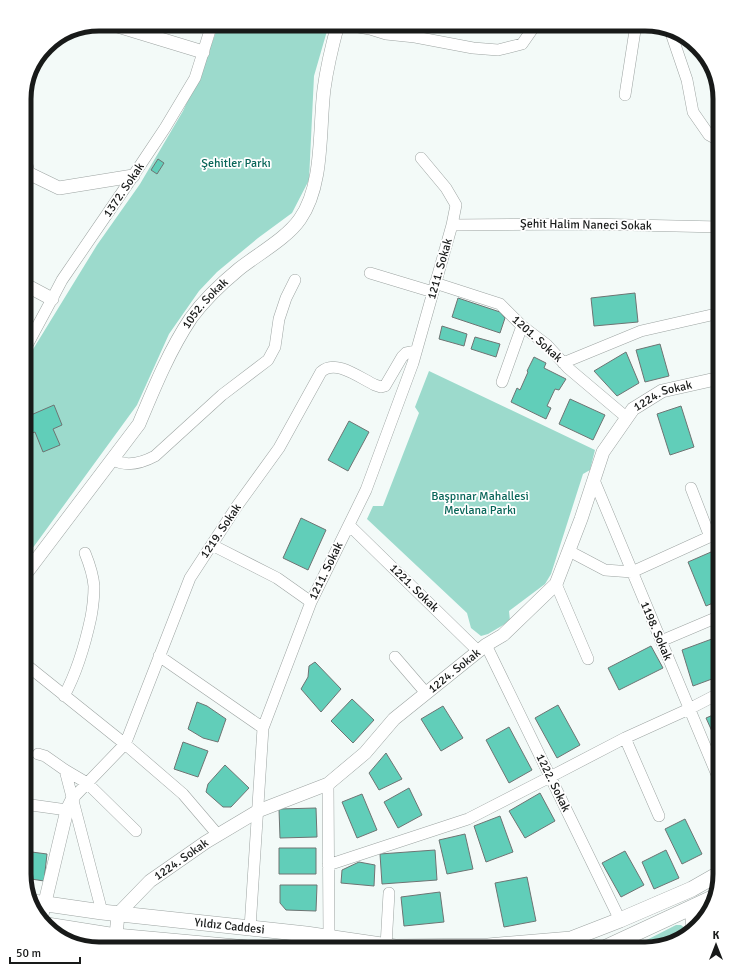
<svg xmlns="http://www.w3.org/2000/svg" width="744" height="973" font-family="Signika,sans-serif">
<rect width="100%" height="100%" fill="#f3faf8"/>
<!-- green -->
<path fill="#9cdacc" d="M219,24H329L314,76L309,180L292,213L258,238L217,272L199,291L169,334L137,405L24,560V364L97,245L140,184L183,111L203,67Z
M429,371L595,450L590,470L583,474L551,574L545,584L509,611L510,621L488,634L481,636L471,628L467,613L367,519L373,506H383L419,413L415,407Z
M676,925H681L686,929L687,935L686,936L645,949H629Z"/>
<!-- building -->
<path fill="#61ceb9" stroke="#6e7473" d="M158,159L164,163L157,174L151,170Z
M635,293L638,322L594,326L591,298Z
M458,298L500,312L505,318L500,333L452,317Z
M442,326L467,334L464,346L439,339Z
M475,337L500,344L496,357L471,349Z
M660,344L669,376L645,382L636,350Z
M626,352L639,383L617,396L594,371Z
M534,357L546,363L544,368L566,379L559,390L555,389L547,406L551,408L546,419L511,402L517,388L520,390L528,372L527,371Z
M570,399L605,415L593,440L559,424Z
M54,405L62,425L53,429L60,445L43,452L35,432L27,435L24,427V418Z
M681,406L694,447L670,455L657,414Z
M349,421L369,432L348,471L328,460Z
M301,518L326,530L308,570L283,558Z
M711,552L720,572V600L706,606L688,562Z
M720,636V676L693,686L682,650Z
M651,646L663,668L619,690L608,668Z
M315,662L341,689L321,712L301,689L308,677L309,666Z
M352,699L374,720L353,743L331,721Z
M197,702L207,706L226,719L218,742L203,738L188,729Z
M558,705L580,745L557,758L535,718Z
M443,706L463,738L441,751L421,719Z
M720,712V749L706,718Z
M509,727L532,770L509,783L486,740Z
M183,742L208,751L198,777L174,769Z
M386,753L402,779L379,790L369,773Z
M225,765L249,788L231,807H223L206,792L208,784Z
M409,788L422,815L398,828L384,802Z
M540,793L555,821L525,838L509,811Z
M362,794L377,830L357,838L342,802Z
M316,808L317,837L280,838L279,809Z
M500,816L513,852L486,862L474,826Z
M685,819L702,854L682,864L665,829Z
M465,834L473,869L447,874L439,840Z
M279,848H316V874H279Z
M435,850L437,880L382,884L380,854Z
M666,850L679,878L654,889L642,862Z
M24,851L47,854L44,881L25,878L24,874Z
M625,851L644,885L621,897L602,863Z
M359,862L375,865L374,886L341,883L342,870Z
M527,877L536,921L504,927L495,883Z
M280,885H317L316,911L286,910L280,903Z
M440,892L444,922L404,926L401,897Z"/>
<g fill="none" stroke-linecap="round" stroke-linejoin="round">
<defs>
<path id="minor" d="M341,24L370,29L386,34L415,37L473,48L498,50L522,44L536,24
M670,30L687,80L693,112L709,135L720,141
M625,95L636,24
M452,225L588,224L720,227
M370,273L433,292
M435,283L500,304L522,326L547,345L568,368L626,417
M24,351L52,299L62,280L127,185L165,128L195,78L212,24
M563,363L641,331L720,313
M502,382L522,326
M113,460C127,467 142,463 155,456L222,395L268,360L275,347L279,319L286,298L295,280
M594,480L720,782
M691,488L710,537
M349,525L478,651
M212,545L277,578L311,602
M569,551L605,570L632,572L720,532
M556,584L588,659
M661,641L720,616
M486,645L620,920
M159,656L263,728
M395,657L426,693
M24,663L125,744L183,794L218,835
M64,696C78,670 85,645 91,617C93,606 94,596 94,586C93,574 89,563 85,553
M625,738L659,816
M38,754L45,756L65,770L87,783L136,831
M65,770L102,912
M328,784L329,937
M73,798L125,744L128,737L190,578L237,506L279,448L321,372C335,358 360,378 375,385L381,387L385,386L402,357L406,353L416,351
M24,804L67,810
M328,865L468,819L550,777L625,738L689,709L720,693
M250,928L263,728L311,602L366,490L413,363L452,225L456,205L446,188L421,158
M386,946L389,893"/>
<g id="tertiary">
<path d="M111,24L203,52"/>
<path d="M24,156L28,173L59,188L133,176"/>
<path d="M24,284L52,299"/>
<path id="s1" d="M24,576L139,424C154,388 169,351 191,318C204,300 222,283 239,269C258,254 287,238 300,219C324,185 319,129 324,89C327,67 332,46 338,24"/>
<path d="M691,908L693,929"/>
<path d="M41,919L67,810L73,798"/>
<path id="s2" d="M117,949L116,936L118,914L150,881L206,842L258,811L328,784L365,753L394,719L486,645L503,635L556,584L581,519L603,452L633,409L662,391L720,378"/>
</g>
<g id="secondary">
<path id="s3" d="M33,902L102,912L306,934L395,947L488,946L571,939L620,920L692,889L720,873"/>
<path d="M47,925L116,936L258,949"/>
<path d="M602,949L714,897"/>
</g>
</defs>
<!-- minor casing -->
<use href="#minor" stroke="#9da4a2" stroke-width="12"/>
<!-- tertiary casing -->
<use href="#tertiary" stroke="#9da4a2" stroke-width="14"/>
<!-- secondary casing -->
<use href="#secondary" stroke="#9da4a2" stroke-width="16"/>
<!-- minor -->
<use href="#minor" stroke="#fff" stroke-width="11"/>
<!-- tertiary -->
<use href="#tertiary" stroke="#fff" stroke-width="13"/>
<!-- secondary -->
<use href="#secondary" stroke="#fff" stroke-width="15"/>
</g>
<g text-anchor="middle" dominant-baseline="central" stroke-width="3.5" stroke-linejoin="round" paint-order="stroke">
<!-- park labels -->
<g font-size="12" fill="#096659" stroke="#fff">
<text x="236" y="163">Şehitler Parkı</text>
<text x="480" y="496">Başpınar Mahallesi<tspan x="480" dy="14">Mevlana Parkı</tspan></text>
</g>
<!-- street labels -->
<g font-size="12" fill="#181a19" stroke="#fff">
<text transform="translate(124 190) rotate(-56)">1372. Sokak</text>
<text transform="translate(586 225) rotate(1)">Şehit Halim Naneci Sokak</text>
<text transform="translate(440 269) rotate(-74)">1211. Sokak</text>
<text stroke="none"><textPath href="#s1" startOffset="329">1052. Sokak</textPath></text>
<text transform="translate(537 339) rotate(42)">1201. Sokak</text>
<text stroke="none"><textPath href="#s2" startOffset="815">1224. Sokak</textPath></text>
<text transform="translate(221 531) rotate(-56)">1219. Sokak</text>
<text transform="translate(326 571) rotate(-64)">1211. Sokak</text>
<text transform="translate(414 588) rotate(44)">1221. Sokak</text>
<text transform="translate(656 631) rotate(67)">1198. Sokak</text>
<text stroke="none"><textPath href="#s2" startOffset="455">1224. Sokak</textPath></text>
<text transform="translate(553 783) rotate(64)">1222. Sokak</text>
<text stroke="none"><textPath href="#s2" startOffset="119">1224. Sokak</textPath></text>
<text stroke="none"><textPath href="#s3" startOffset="198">Yıldız Caddesi</textPath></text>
</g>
</g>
<!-- crop -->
<path d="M0 0H744V973H0ZM99 31H645A68 68 0 0 1 713 99V874A68 68 0 0 1 645 942H99A68 68 0 0 1 31 874V99A68 68 0 0 1 99 31Z" fill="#fff" fill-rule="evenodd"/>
<path fill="none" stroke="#181a19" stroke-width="5" d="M99 31H645A68 68 0 0 1 713 99V874A68 68 0 0 1 645 942H99A68 68 0 0 1 31 874V99A68 68 0 0 1 99 31Z"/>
<!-- north arrow -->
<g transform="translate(716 945)" stroke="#ffffff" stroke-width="3" paint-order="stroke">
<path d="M0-3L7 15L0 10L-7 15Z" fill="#181a19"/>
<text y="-6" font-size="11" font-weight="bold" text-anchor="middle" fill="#181a19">K</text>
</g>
<!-- scale -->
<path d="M10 957v6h70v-6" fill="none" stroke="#181a19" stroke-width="2"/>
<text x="16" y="957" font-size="12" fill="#181a19" stroke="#ffffff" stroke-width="3" paint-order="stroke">50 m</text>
</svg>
